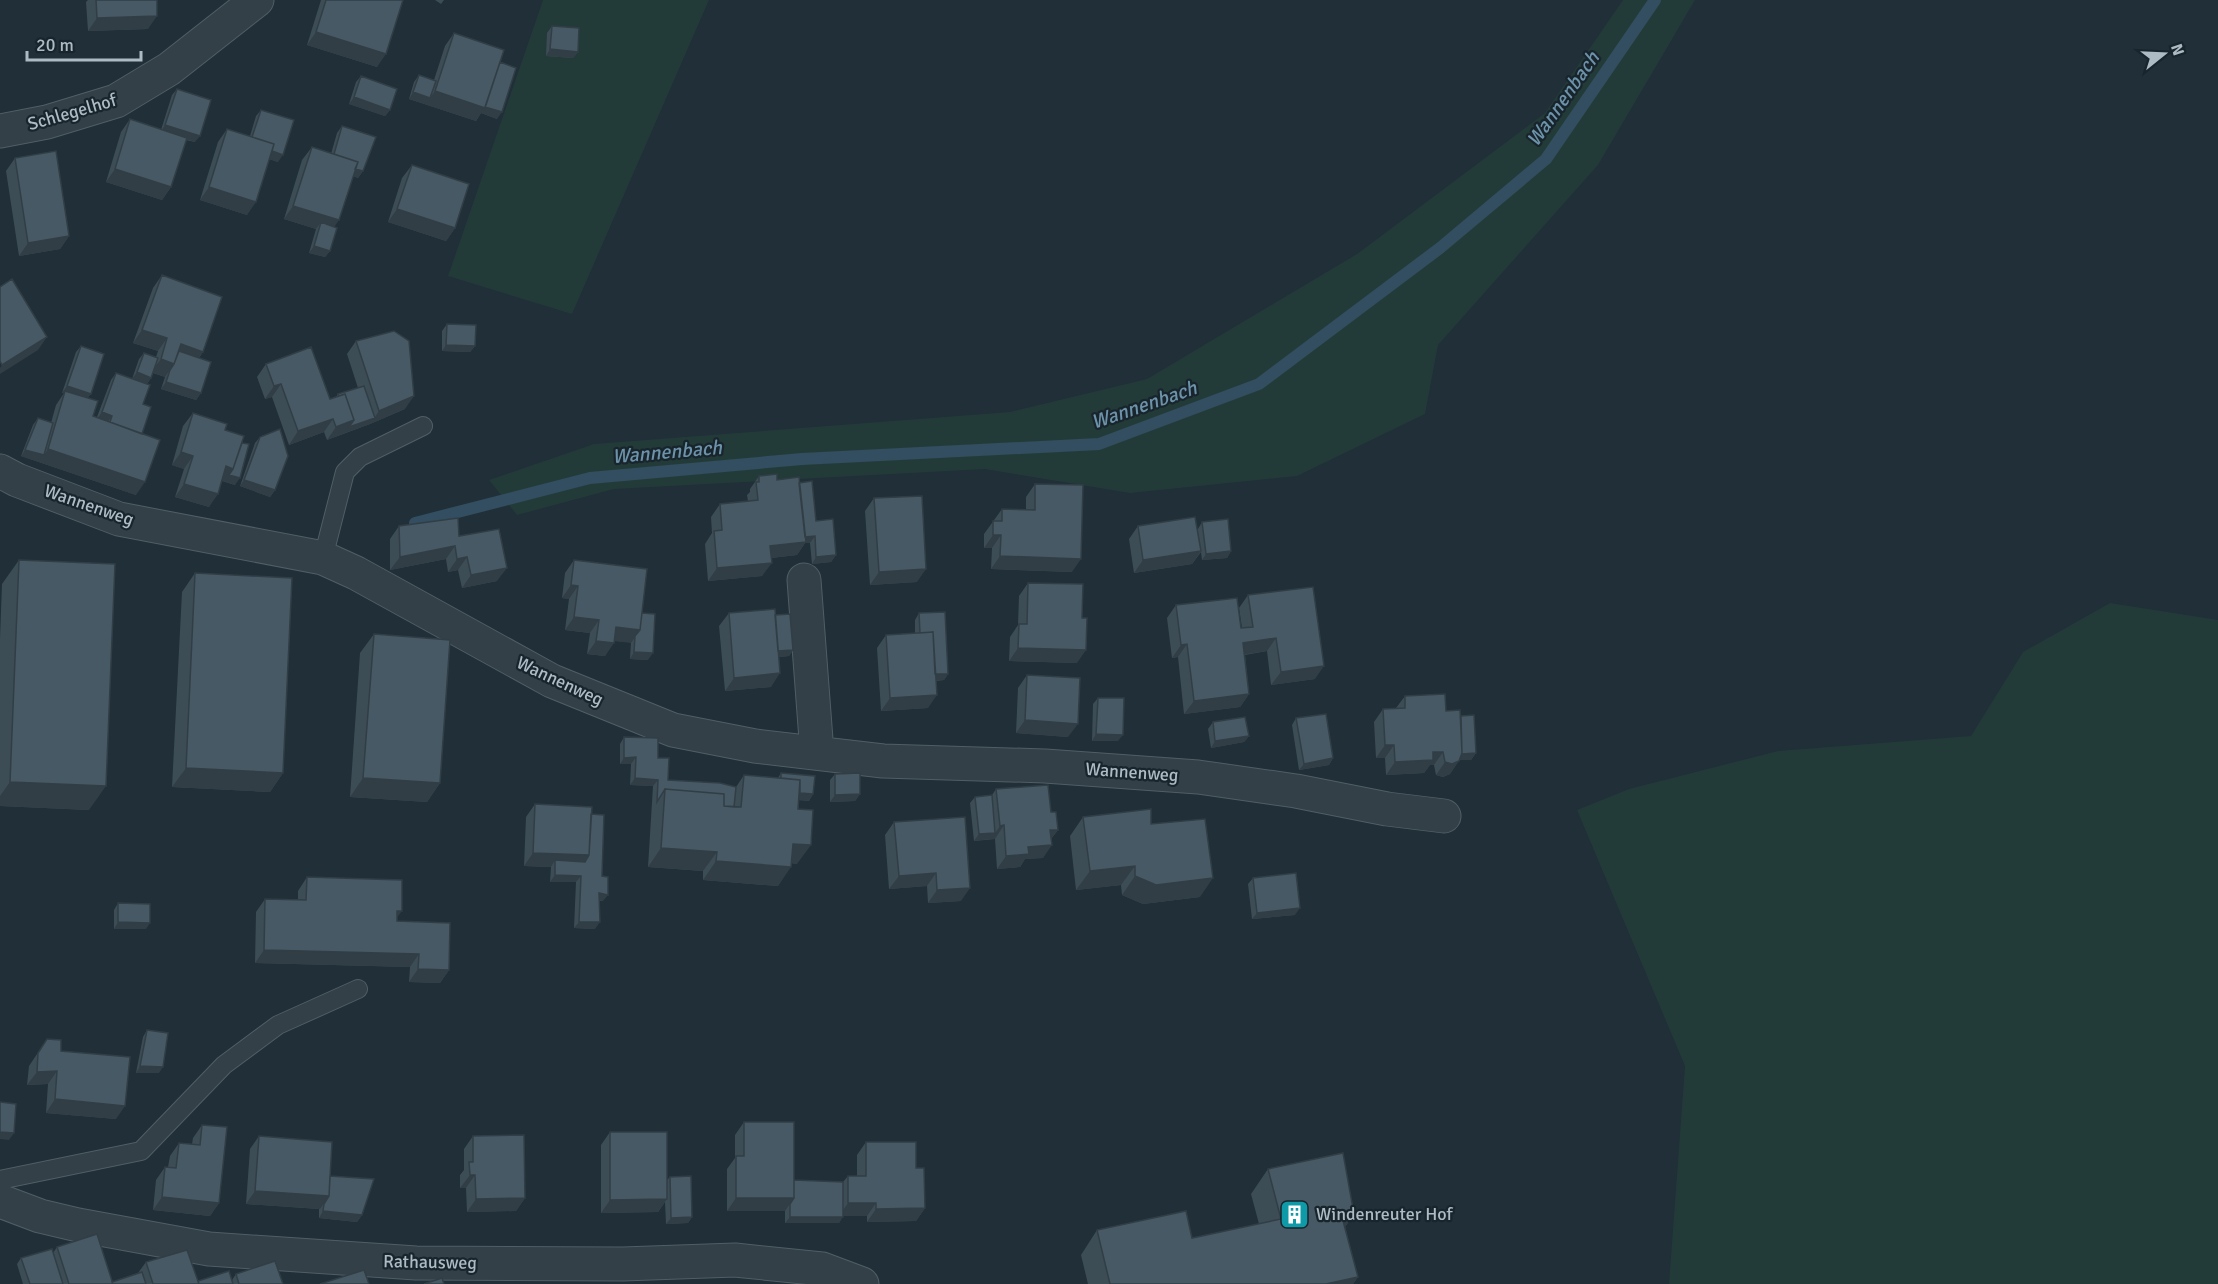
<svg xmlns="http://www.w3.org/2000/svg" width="2218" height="1284" font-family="Signika,sans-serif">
<rect width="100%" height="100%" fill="#202f38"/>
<!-- green -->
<path fill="#233b38" d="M543,0H709L572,314L448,276Z
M1623,0H1695L1598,165L1438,345L1425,414L1297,476L1130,493L985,469L614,489L517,515L489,480L594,444L1010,412L1147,379L1357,254L1545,113Z
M2110,603L2218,620V1284H1669L1685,1066L1577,810L1629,789L1778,751L1971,736L2023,652Z"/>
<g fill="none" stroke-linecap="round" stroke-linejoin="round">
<!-- stream -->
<path stroke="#324e60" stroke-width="12" d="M415,523L590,478L802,459L1099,444L1259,384L1440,248L1546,159L1655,0"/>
<defs>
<path id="service" d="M323,558L345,472L360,457L423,426
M0,1180L141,1151L224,1065L278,1025L358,989"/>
<path id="minor" d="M0,131L47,122L116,101L169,69L257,0
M0,471L17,480L119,519L323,558L356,573L552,681L673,730L755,746L883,761L1045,766L1198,777L1296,791L1387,809L1444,816
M804,580L817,753
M0,1201L40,1216L78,1225L209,1249L416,1263L623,1264L735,1260L822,1269L862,1284"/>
</defs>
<!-- service casing -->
<use href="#service" stroke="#515e66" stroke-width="20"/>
<!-- minor casing -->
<use href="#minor" stroke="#515e66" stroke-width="35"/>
<!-- service -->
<use href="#service" stroke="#334048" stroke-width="18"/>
<!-- minor -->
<use href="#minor" stroke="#334048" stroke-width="33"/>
</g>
<!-- wall -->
<path fill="#3d4d56" d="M88,0H157L148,29L88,31L86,2Z
M321,0H402L377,67L307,45Z
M435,0H444L441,4Z
M552,26L578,52L573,58L546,56L547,33Z
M454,33L500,62L497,119L481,113L476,121L409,99L414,82L419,75L434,80L445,46Z
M361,76L390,110L385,116L349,104L356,82Z
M177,89L195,142L186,140L171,187L162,200L106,182L121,132L130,119L161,130L172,95Z
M261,110L278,162L269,159L247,215L200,200L218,142L227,129L250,136L256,116Z
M342,126L363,171L358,178L353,176L334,227L330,251L325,257L309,253L316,229L284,219L302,160L312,147L331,154L337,133Z
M15,158L69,236L60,249L19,256L6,171Z
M412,165L455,228L446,241L388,222L402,178Z
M162,275L203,352L199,358L201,393L196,400L161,389L165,377L153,373L151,378L147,384L143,404L142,434L136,495L21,456L33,425L38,418L51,423L56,405L64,393H62L76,352L81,346L91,394L87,398L93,416L97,417L111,380L116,373L132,379L139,359L144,353L156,357L158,351L133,343L153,288Z
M447,324L475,346L470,352L442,351V331Z
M356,341L405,409L370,424L327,440L324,432L289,445L272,397L265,399L257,377L266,364L330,399L336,397L338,394L358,388L347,354Z
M193,413L225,430L242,443L235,485L222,481L209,507L175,497L184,469L172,465L183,426Z
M260,437L275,490L270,497L240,486L255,443Z
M759,476L799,483L816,521L836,555L831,562L812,564L810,543H805L797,555L771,558L762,576L708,581L705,544L712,533L711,517L720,504L748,501L747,495L750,492V489Z
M1035,484L1072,572L991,569L992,548H984V534L1002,509L1026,510V497Z
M874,498L917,582L870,585L865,511Z
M1202,522L1231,551L1227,558L1202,560L1201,552L1192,564L1134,573L1129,539L1138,526L1198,529Z
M399,526L459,536L497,581L462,588L458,570L448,572L446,559L390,570V539Z
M19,560L89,810L0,806V638L2,584Z
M574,560L642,613L648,660L630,659L631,642L614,641L605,656L587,654L590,633L565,630L569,599L562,598L565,573Z
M195,573L283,773L270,792L172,787L182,592Z
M1028,583L1077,663L1009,661L1010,637L1018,625L1019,596Z
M1248,595L1315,679L1271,685L1267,651L1245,655L1249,694L1240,707L1184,714L1178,657L1172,658L1167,618L1176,605L1242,628L1239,608Z
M729,613L775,615L793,650L789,656L779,657L771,687L725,691L719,626Z
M919,613L948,674L944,680L936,681L928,708L881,711L877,648L886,635L915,633V620Z
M374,634L440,783L427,802L350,797L360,653Z
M1027,675L1068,737L1016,733L1018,688Z
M1405,696L1461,716L1476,753L1471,760H1459L1450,774L1443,777L1436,775L1434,765H1430L1424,773L1386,775L1385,758H1376L1374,722L1383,709L1396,708Z
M1098,698L1118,741H1092L1093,704Z
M1296,718L1333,758L1329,765L1299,770L1292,725Z
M1213,722L1249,736L1244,742L1211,748L1208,729Z
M624,737L658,758L668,780L736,787L744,775L778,778L781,773L813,794L809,801L799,800L797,864L792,863L778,886L703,880V871L648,867L653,786L630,785L631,764H620V744Z
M835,774L860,794L855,801L830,802V780Z
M996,789L1051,812L1058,830L1051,839L1043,858L1025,859L1020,867L997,869L995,839L974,841L970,803L975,797L992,795Z
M535,804L591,814L602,876L603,901H599L595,929L574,928L576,882H550L551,867L524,866L526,817Z
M1083,817L1151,824L1200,897L1143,904L1122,895L1121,885L1076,890L1070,836Z
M894,822L961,901L928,903L927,886L889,889L885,835Z
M307,877L397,917V921L449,970L440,983L409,982L410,967L255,963L256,912L265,899H298V891Z
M1253,878L1295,915L1252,919L1248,884Z
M118,903L146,929H114V910Z
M147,1030L159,1073H136L143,1037Z
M47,1039L61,1051L116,1119L46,1113L48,1084L27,1085L29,1066Z
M744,1122L794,1180L843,1182L848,1176H857V1155L866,1142L916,1168L925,1208L916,1221L867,1222V1216H843L839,1223H785V1211H727V1169L735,1158V1135Z
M202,1125L219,1203L210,1216L153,1210L156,1180L165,1167H168L170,1156L179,1143L192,1144L193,1138Z
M610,1132L667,1180L670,1177L692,1217L688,1223L666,1224L665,1202L658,1212L601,1213V1145Z
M259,1136L330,1176L362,1215L357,1222L319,1218V1209L246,1204L250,1149Z
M473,1136L525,1198L516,1211L467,1212L466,1188H460V1175L464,1170V1149Z
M1268,1169L1354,1214L1345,1227L1358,1277L1353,1284H1088L1081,1255L1097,1230L1192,1238L1259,1224L1251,1194Z
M57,1247L112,1282L138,1273L146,1262L198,1281L232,1280L236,1274L283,1284H23L17,1264L21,1258L53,1253Z"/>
<!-- shaded-wall -->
<path fill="#323e46" d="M157,16L148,29L88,31L97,18Z
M316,32L386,54L377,67L307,45Z
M550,49L578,52L573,58L546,56Z
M435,91L483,106L502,112L497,119L481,113L476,121L409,99L413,92L430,98Z
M354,97L390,110L385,116L349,104Z
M165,125L200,136L195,142L161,131Z
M250,144L283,155L278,162L246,151Z
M332,162L363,171L358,178L327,168Z
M115,169L171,187L162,200L106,182Z
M209,187L256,202L247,215L200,200Z
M293,206L339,220L330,233L321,222L316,229L284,219Z
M397,209L455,228L446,241L388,222Z
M69,236L60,249L19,256L28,243Z
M314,246L330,251L325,257L309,253Z
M142,330L167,338L158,351L133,343Z
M47,337L38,350L0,374V368L2,365Z
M181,344L203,352L194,365L174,358Z
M446,345L475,346L470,352L442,351Z
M161,359L174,364L165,377L151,372Z
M137,372L151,378L147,384L132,379Z
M166,382L201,393L196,400L161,389Z
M281,384L272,397L265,399L274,386Z
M67,386L91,394L86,400L65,391L64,393H62Z
M414,396L405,409L370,424L379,411Z
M102,412L112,416L107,423L97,419Z
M375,418L370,424L345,433L349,427Z
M333,419L324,432L289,445L298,431Z
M354,420L345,433L327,440L336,427Z
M48,449L145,482L136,495L21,456L25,450L44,455Z
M181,452L193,456L184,469L172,465Z
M226,466L233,469L240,478L235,485L217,479Z
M244,480L275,490L270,497L240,486Z
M184,484L218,494L209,507L175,497Z
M993,535H1001L992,548H984Z
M815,536L810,543H805L797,555L761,559L770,546L800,538Z
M455,546L446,559L390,570L400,557Z
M1201,551L1192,564L1134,573L1143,560Z
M1231,551L1227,558L1202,560L1206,554Z
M836,555L831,562L812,564L816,557Z
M1000,556L1081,559L1072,572L991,569Z
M467,557L458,570L448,572L457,559Z
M772,563L762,576L708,581L717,568Z
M507,568L497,581L462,588L471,575Z
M926,569L917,582L870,585L879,572Z
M571,585L578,586L569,599L562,598Z
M574,617L599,620L590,633L565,630Z
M616,627L640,630L631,643L607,640Z
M1276,638L1267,651L1234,656L1243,643Z
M596,641L614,643L605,656L587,654Z
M1187,644L1178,657L1172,658L1181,645Z
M1018,648L1086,650L1077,663L1009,661Z
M793,650L789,656L769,658L774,652Z
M634,652L653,653L648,660L630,659Z
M1324,666L1315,679L1271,685L1281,672Z
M780,673L771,687L725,691L734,678Z
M931,674H948L944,680L926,681Z
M1249,694L1240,707L1184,714L1194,701Z
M937,695L928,708L881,711L890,698Z
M1025,720L1078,724L1068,737L1016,733Z
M1096,734L1123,735L1118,741H1092Z
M1249,736L1244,742L1211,748L1215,741Z
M1385,745H1394L1385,758H1376Z
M1433,752H1443L1434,765H1430L1424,773L1386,775L1395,762Z
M1476,753L1471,760H1453L1457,754Z
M636,757L631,764H620L624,758Z
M1333,758L1329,765L1299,770L1304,764Z
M1459,761L1450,774L1443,777L1436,775L1445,762Z
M186,768L283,773L270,792L172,787Z
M363,778L440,783L427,802L350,797Z
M635,778L658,780L653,786L630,785Z
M10,782L106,786L89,810L0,806V796Z
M780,791L813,794L809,801L775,798Z
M860,794L855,801L830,802L835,795Z
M1004,825L995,839H991L1000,826Z
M1050,830H1058L1048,843Z
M995,833L991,839L974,841L979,834Z
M793,844L811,845L797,864L780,862Z
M1052,845L1043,858L1025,859L1020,867L997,869L1006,856L1028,847Z
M661,848L717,852L703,871L648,867Z
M533,853L589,855L580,868L555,860L551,867L524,866Z
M716,861L791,867L778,886L703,880Z
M1135,866L1121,885L1076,890L1090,871Z
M936,873L927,886L889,889L899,876Z
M555,875L581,876L576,882H550Z
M1135,876L1213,878L1200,897L1143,904L1122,895Z
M970,888L961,901L928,903L937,890Z
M599,893L608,895L603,901L595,900Z
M1300,908L1295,915L1252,919L1257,913Z
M397,911H402L392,924Z
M118,922L150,923L146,929H114Z
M579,922H600L595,929L574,928Z
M264,950L419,954L410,967L255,963Z
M418,969L449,970L440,983L409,982Z
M140,1066L163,1067L159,1073H136Z
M57,1071L48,1084L27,1085L37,1072Z
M55,1099L125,1106L116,1119L46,1113Z
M0,1132L14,1133L9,1140L0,1139Z
M470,1175H475L466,1188H460Z
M255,1191L329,1196L320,1209L246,1204Z
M162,1197L219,1203L210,1216L153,1210Z
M525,1198L516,1211L467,1212L476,1199Z
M736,1198H794L785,1211H727Z
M667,1199L658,1212L601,1213L610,1200Z
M848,1203H876L867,1216H839Z
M925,1208L916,1221L867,1222L876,1209Z
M323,1211L362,1215L357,1222L319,1218Z
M1354,1214L1337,1238L1342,1217Z
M692,1217L688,1223L666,1224L671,1218Z
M790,1217H843L839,1223H785Z
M1358,1277L1353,1284H1326Z"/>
<!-- building -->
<path fill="#475964" stroke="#323e46" stroke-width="1.5" d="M96,0H157V16L97,18Z
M326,0H403L386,54L316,32Z
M552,26L579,28L578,52L550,49Z
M454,33L504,50L485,108L435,91Z
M500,62L516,68L502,112L485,107Z
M419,75L436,81L430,98L413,92Z
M361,76L397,89L390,110L354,97Z
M177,89L211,100L200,136L165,125Z
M261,110L294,120L283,155L272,151L274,144L252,137Z
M130,119L187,138L171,187L115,169Z
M342,126L376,137L363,171L355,169L358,162L334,154Z
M227,129L274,144L256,202L209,187Z
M312,147L358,162L339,220L293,206Z
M56,151L69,236L28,243L15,158Z
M412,165L469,184L455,228L397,209Z
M321,222L337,228L330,251L314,246Z
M162,275L222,297L203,352L181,344L174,364L161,359L167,338L142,330Z
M12,279L47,337L2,365L0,361V287Z
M447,324L476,325L475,346L446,345Z
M394,331L409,341L414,396L379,411L356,341Z
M81,346L104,354L91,394L67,386Z
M311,347L330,399L345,394L354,420L336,427L333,419L298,431L281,384L274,386L266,364Z
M179,351L211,362L201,393L166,382L170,370L174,364Z
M144,353L158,358L151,378L137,372Z
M116,373L150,385L143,404L151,407L142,434L110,422L112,416L102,412Z
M364,386L375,418L349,427L354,420L345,394L339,396L338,394Z
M65,391L98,401L93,416L160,440L145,482L48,449Z
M193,413L227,424L225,430L244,436L233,469L226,466L218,494L184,484L193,456L181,452Z
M38,418L53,423L44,455L25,450Z
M280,429L288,456L275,490L244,480L260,437Z
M242,443L249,444L240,478L229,475L233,469Z
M777,474V480L799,477L806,542L770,546L772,563L717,568L714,531L722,530L720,504L758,500L756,482H759V476Z
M812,481L816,521L833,519L836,555L816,557L815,536L805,537L799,483Z
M1035,484L1083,485L1081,559L1000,556L1001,535H993V521H1002V509L1035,510Z
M922,496L926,569L879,572L874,498Z
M1195,517L1201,551L1143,560L1138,526Z
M458,518L459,536L499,529L507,568L471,575L467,557L457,559L455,546L400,557L399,526Z
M1228,519L1231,551L1206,554L1202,522Z
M19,560L115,564L106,786L10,782Z
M574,560L647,569L640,630L616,627L614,643L596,641L599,620L574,617L578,586L571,585Z
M195,573L292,578L283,773L186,768Z
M1028,583L1083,584L1082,618H1087L1086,650L1018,648L1019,624H1027Z
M1313,587L1324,666L1281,672L1276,638L1243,643L1249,694L1194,701L1187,644L1181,645L1176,605L1237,598L1241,628L1253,627L1248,595Z
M775,609L780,673L734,678L729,613Z
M945,612L948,674H935L933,632L920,633L919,613Z
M642,613L655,614L653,653L634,652L635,636L640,630Z
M790,614L793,650L778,651L775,615Z
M933,632L937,695L890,698L886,635Z
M374,634L450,640L440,783L363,778Z
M1027,675L1080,678L1078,724L1025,720Z
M1445,694L1446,711L1460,710L1462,753L1459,761L1452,764L1445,762L1443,752H1433V760L1395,762L1394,745H1385L1383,709L1405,708V696Z
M1098,698H1124L1123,735L1096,734Z
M1326,714L1333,758L1304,764L1296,718Z
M1474,715L1476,753L1462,754L1461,716Z
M1245,717L1249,736L1215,741L1213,722Z
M624,737L658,738V758H669L668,780L720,783L736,787L734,807L724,806V794L665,789L657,802L658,780L635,778L636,757L624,758Z
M781,773L815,776L813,794L800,793V780L781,778Z
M860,773V794L835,795V774Z
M744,775L800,780L798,809L813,810L811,845L793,844L791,867L716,861L717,852L661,848L665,789L724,794V806L741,807Z
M1048,785L1051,812H1056L1058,830H1050L1052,845L1028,847L1029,854L1006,856L1004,825L1000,826L996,789Z
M992,795L995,833L979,834L975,797Z
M535,804L592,807L589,855L533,853Z
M1151,809V824L1205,819L1213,878L1156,885L1135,876V866L1090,871L1083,817Z
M591,814L604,815L602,876L608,877V895L599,893L600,922H579L581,876L555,875V860L585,862L589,855Z
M965,817L970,888L937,890L936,873L899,876L894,822Z
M1296,873L1300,908L1257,913L1253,878Z
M307,877L402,880V911H397V921L450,923L449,970L418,969L419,954L264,950L265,899L306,900Z
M118,903L150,904V923L118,922Z
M147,1030L168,1033L163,1067L140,1066Z
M47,1039L61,1040V1051L130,1057L125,1106L55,1099L57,1071L37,1072L38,1053Z
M0,1102L16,1104L14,1133L0,1132Z
M744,1122H794V1198H736V1156H744Z
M202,1125L227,1127L219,1203L162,1197L165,1167L176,1168L179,1143L200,1145Z
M610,1132H667V1199L610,1200Z
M524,1135L525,1198L476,1199L475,1175H470L469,1162H473V1136Z
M259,1136L332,1142L329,1196L255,1191Z
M866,1142H916V1168H924L925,1208L876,1209V1203H848V1176H866Z
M1343,1153L1354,1214L1342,1217L1358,1277L1326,1284H1110L1097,1230L1186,1211L1192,1238L1281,1219L1268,1169Z
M330,1176L374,1179L362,1215L323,1211L324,1204L329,1196Z
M691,1176L692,1217L671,1218L670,1177Z
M794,1180L843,1182V1217H790V1204L794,1198Z
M97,1234L113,1284H69L57,1247Z
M52,1249L63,1284H30L21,1258Z
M187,1250L199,1284H153L146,1262Z
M275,1261L283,1284H239L236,1274Z
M364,1270L369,1284H320Z
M229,1271L233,1284H199L198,1281Z
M142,1272L146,1284H113L112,1282Z
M442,1278L444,1284H424Z"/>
<!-- icons -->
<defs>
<symbol id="building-square" viewBox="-11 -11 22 22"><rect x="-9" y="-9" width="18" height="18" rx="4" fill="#0f9aa8" stroke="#19252d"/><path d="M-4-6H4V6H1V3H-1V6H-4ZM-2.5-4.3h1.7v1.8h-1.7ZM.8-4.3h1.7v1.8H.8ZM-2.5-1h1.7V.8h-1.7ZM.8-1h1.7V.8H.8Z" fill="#fff"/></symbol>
</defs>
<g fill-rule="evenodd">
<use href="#building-square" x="1278" y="1198" width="33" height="33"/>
</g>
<g text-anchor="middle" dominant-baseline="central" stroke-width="4.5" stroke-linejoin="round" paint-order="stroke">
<!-- street labels -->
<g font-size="18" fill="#adbbc5" stroke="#19252d">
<text transform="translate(72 112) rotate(-16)">Schlegelhof</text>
<text transform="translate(89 505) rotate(19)">Wannenweg</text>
<text transform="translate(560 681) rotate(25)">Wannenweg</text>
<text transform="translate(1132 772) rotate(4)">Wannenweg</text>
<text transform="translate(430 1262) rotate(1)">Rathausweg</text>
</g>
<!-- poi labels -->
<g font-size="18" fill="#adbbc5" stroke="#19252d" text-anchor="start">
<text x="1316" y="1214">Windenreuter Hof</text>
</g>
<!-- water labels -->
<g font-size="20" font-style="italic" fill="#6d93aa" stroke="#19252d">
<text transform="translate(1563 99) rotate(-55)">Wannenbach</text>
<text transform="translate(1144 405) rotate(-19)">Wannenbach</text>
<text transform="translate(667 452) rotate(-5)">Wannenbach</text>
</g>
</g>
<!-- north arrow -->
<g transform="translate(2164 54) rotate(72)" stroke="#19252d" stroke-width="4.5" paint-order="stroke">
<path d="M0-4.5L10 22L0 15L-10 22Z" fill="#adbbc5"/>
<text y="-9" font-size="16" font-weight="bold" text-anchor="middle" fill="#adbbc5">N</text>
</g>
<!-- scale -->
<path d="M27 51v9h114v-9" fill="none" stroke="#adbbc5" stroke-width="3"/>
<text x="36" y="51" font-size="18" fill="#adbbc5" stroke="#19252d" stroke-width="4.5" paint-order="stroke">20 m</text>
</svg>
